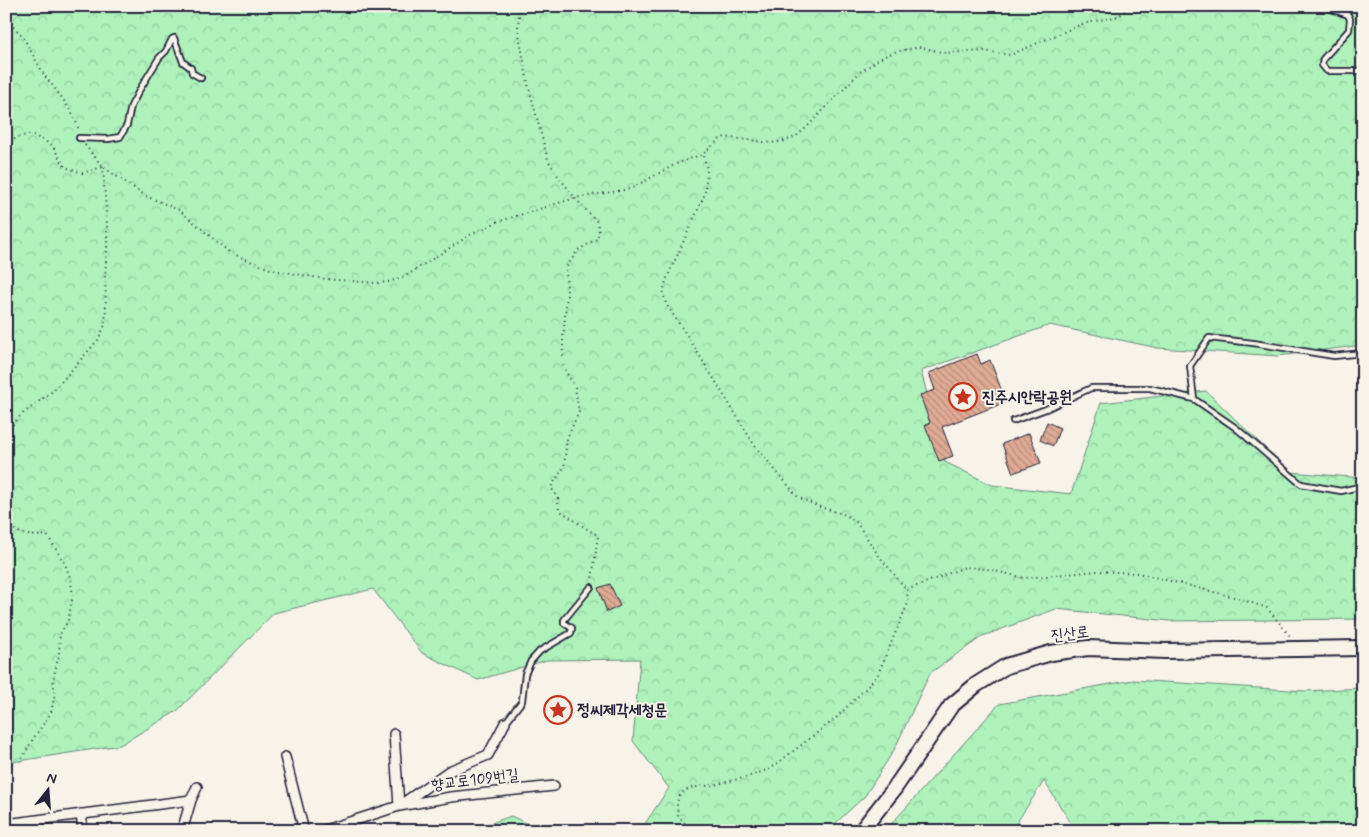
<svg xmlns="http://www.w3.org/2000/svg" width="1369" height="837" font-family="Mynerve,'Poor Story',sans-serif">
<defs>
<pattern id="forest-crowns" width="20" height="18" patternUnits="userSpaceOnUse" patternTransform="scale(1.25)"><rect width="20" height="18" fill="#aef1bb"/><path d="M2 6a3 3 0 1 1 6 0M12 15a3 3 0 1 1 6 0" fill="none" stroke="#95cea2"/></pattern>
<pattern id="building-back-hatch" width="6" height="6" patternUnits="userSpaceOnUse" patternTransform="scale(1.25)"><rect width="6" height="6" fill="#e0ab95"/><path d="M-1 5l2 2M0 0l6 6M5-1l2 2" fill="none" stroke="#b58b7b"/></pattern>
</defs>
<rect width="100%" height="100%" fill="#f7f3e8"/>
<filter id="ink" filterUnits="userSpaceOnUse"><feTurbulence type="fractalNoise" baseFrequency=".02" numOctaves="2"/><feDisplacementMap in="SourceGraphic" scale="10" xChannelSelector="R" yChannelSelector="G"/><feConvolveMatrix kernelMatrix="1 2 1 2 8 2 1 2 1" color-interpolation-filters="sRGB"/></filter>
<g filter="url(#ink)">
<!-- forest -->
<path fill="url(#forest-crowns)" stroke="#688a7b" d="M6,6H1363V345L1278,356L1158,348L1050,325L921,371L945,462L992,485L1071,494L1101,403L1206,391L1290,472L1363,478V619L1170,621L1056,609L983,636L930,673L894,750L865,796L827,831H640L669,788L633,741L640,659L547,660L478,680L422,653L373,589L274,613L177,711L120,745L6,763Z
M1133,680L1305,691L1363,688V831H1076L1044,781L1011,831H885L999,704Z
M511,816L542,831H469Z"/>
<!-- building -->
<path fill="url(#building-back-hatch)" stroke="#22223b" d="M977,354L981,364L990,360L1006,402L942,427L953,456L939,461L925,425L930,423L920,395L935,390L929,373Z
M1047,422L1060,428L1053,446L1040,440Z
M1029,433L1041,463L1013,473L1002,444Z
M610,584L620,606L607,612L598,588Z"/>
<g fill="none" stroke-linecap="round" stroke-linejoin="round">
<defs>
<path id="lane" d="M1323,6L1348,15L1350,19L1349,30L1323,59L1322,65L1327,71H1363
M79,138L108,139L120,137L127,125L131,106L140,89L159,58L166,51L172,39L174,38L183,62L191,68L192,73L201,78
M1194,399L1190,366L1209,338L1253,343L1334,356L1363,353
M1013,421L1046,409L1091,388H1150L1194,399L1236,428L1301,484L1341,491L1363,486
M505,723L522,701L525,674L531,661L540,651L571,633L572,628L564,623V620L591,587"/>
<path id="street" d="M394,734L399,806L449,771L488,755L505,723
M285,757L304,831
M81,814L83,831
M6,824L191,800L197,787
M182,831L191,800
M322,831L399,806L451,797L554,786"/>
<path id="secondary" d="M861,831L894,789L951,706L976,685L1006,666L1051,653L1088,648L1165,651L1363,648"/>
</defs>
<!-- lane casing -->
<use href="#lane" stroke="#22223b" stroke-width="8"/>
<!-- street casing -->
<use href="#street" stroke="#22223b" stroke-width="12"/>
<!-- secondary casing -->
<use href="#secondary" stroke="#22223b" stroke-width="18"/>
<!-- path -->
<path stroke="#22223b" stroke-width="2" stroke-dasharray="1 4" stroke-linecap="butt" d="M520,6L518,26L520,40L528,84L548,160L555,172L575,198L597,222L599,232L597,239L578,250L566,268L567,295L563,338V364L567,374L575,387L579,412L567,438L564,467L551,487L558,499L559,510L598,536L592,579
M6,20L22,35L44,75L60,95L74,116L79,130
M6,145L18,137L31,134L52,145L65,167L82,173L103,167
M85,145L103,167L146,196L179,210L229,252L243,258L267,268L279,271L325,279L376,283L388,282L404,277L470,235L497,222L575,198L630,189L676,164L703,154L720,139L725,137L734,138L771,143L784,141L795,137L806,128L859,73L879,59L894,52L919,47L946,53L984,51L1010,55L1082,24L1119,16L1130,6
M6,432L21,415L54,390L98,340L105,325L106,309L105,277L107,247V225L103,167
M6,524C21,535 29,537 47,535L65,564L70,577L73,595L68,621L60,634L59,654L53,680L55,693L51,713L33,739L20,762
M907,590L965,567L987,569L1025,578L1097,571L1138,573L1238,598L1267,608L1290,636
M691,831L678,815L677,806L678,799L681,793L690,788L714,785L747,777L770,769L835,719L870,684L878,674L908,603L907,590L879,556L856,522L846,515L817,506L798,497L755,446L690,340L666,304L663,291L667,278L705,194L707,169L703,154"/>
<!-- lane -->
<use href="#lane" stroke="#f7f3e8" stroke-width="4.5"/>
<!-- street -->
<use href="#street" stroke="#f7f3e8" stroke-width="9"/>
<!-- secondary -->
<use href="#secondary" stroke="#f7f3e8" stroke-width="14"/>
</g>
</g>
<!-- icons -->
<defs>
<symbol id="sight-ring" viewBox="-11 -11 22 22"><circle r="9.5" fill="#f7f3e8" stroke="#c8321e" stroke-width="1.5"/><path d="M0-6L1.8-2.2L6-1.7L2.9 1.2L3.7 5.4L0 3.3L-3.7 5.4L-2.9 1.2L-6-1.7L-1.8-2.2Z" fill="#c8321e"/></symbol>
</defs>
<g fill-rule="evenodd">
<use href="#sight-ring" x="947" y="381" width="32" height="32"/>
<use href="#sight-ring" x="542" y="694" width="32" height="32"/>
</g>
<g text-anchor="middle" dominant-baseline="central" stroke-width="4" stroke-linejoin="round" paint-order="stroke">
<!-- poi labels -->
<g font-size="16" font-weight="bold" fill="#22223b" stroke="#f7f3e8" text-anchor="start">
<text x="982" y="397">진주시안락공원</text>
<text x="577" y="710">정씨제각세청문</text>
</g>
<!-- street labels -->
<g font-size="16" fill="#22223b" stroke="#f7f3e8">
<text transform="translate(1070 634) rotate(-6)">진산로</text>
<text transform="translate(475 780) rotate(-7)">향교로109번길</text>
</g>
</g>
<!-- margin -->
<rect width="1369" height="837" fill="none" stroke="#f7f3e8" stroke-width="25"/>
<rect x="12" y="12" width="1344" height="812" fill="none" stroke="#22223b" stroke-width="2" filter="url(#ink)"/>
<!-- north arrow -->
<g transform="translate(48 790) rotate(17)" stroke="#f7f3e8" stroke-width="4" paint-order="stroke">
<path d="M0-4L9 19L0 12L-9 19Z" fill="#22223b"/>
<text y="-8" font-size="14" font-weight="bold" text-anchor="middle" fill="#22223b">N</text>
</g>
</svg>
